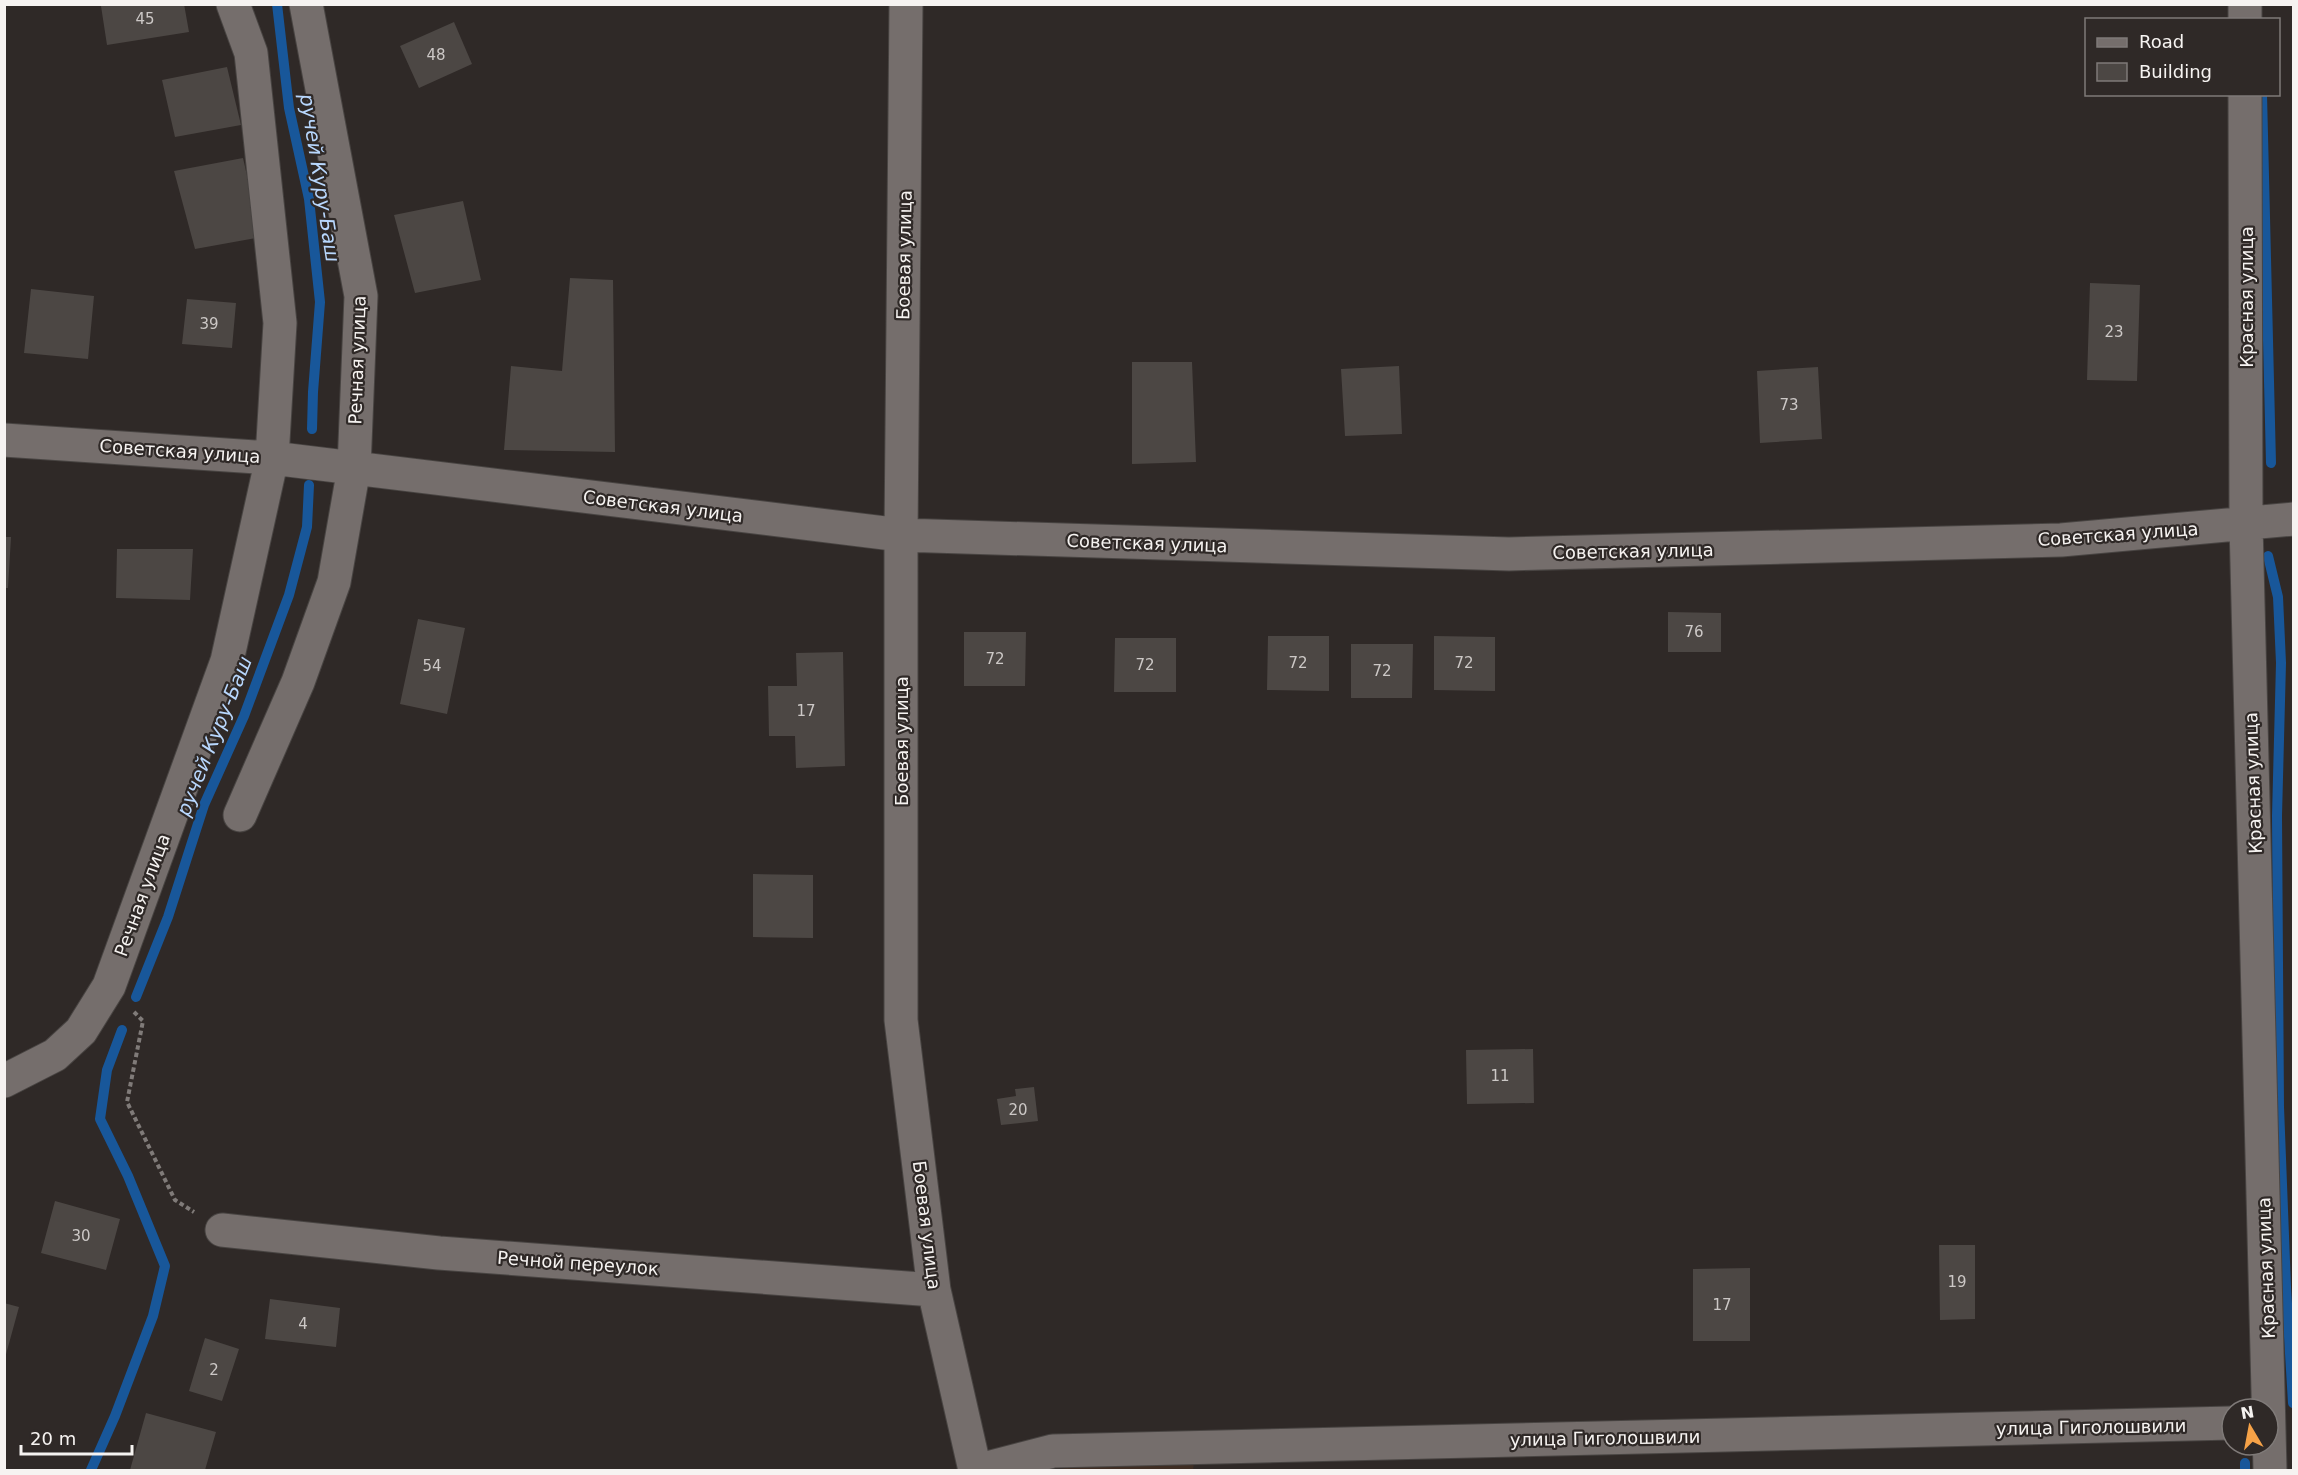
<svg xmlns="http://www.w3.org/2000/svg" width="2298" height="1475" font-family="'DejaVu Sans',sans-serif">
<rect width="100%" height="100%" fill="#2f2927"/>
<!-- commercial -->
<path fill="#3f2e24" d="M1109,1461L1194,1463L1193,1470H1054Z"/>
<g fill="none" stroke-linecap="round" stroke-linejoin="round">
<!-- stream -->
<path stroke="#18579a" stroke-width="10" d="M277,4L289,108L309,199L320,302L313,392L312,429
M2262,94L2271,463
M2268,556L2278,597L2281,663L2277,816L2279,1107L2286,1287L2293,1403
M136,997L168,917L204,805L244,716L289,595L307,527L309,485
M2245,1463V1470
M91,1470L115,1416L153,1316L165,1266L128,1176L100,1119L107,1070L122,1030"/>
</g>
<!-- building -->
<path fill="#4c4744" d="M109,4H184L189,32L107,45L101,6Z
M454,22L472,64L419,88L400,46Z
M227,67L241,125L175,137L162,80Z
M243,158L261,237L195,249L174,171Z
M463,201L481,280L415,293L394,215Z
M570,278L613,280L615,452L504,450L511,366L562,371Z
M2090,283L2140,285L2137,381L2087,380Z
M31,289L94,296L88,359L24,353Z
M187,299L236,303L232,348L182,344Z
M1132,362H1192L1196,462L1132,464Z
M1399,366L1402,434L1345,436L1341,369Z
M1818,367L1822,439L1760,443L1757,371Z
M4,537H11L8,588H4Z
M117,549H193L190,600L116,598Z
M1668,612L1721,613V652H1668Z
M418,619L465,628L447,714L400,704Z
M964,632H1026L1025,686H964Z
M1268,636H1329V691L1267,690Z
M1434,636L1495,637V691L1434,690Z
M1115,638H1176V692H1114Z
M1351,644H1413L1412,698H1351Z
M843,652L845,766L796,768L795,736H769L768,686H797L796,653Z
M753,874L813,875V938L753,937Z
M1533,1049L1534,1103L1467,1104L1466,1050Z
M1034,1087L1038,1121L1001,1125L997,1099L1016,1096L1015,1089Z
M55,1201L120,1219L106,1270L41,1253Z
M1939,1245H1975V1319L1940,1320Z
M1750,1268V1341H1693V1269Z
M270,1299L340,1308L336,1347L265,1339Z
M4,1303L19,1307L5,1358H4Z
M205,1338L239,1349L222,1401L189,1391Z
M146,1413L216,1432L205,1470H130Z"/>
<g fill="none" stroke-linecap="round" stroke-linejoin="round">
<defs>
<path id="minor" d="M906,4L901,535V1020L934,1290L975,1470
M2245,4V20
M2245,94L2246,524L2270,1470
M4,440L272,458L901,535L1509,554L2061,540L2294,519
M240,815L298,682L334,582L354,468L361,296L306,4
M4,1081L55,1055L81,1031L109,986L227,661L272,458L280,323L251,53L233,4
M222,1230L439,1253L934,1290
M980,1470L1053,1451L2232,1423"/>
</defs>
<!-- minor casing -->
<use href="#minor" stroke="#484442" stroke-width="35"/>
<!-- path -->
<path stroke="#807b79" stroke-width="4" stroke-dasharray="4.5 3" stroke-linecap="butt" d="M134,1012L143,1021L127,1102L175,1200L194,1212"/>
<!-- minor -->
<use href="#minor" stroke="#756e6c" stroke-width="33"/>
</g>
<g text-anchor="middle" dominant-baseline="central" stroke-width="4.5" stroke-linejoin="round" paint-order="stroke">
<!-- number labels -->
<g font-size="15" fill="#ccc8c6">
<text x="145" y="19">45</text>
<text x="436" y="55">48</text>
<text x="209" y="324">39</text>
<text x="2114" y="332">23</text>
<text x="1789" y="405">73</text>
<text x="1694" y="632">76</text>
<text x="995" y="659">72</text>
<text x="1298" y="663">72</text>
<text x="1464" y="663">72</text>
<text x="1145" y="665">72</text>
<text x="432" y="666">54</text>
<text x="1382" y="671">72</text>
<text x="806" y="711">17</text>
<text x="1500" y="1076">11</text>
<text x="1018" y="1110">20</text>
<text x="81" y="1236">30</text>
<text x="1957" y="1282">19</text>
<text x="1722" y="1305">17</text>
<text x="303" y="1324">4</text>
<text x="214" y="1370">2</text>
</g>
<!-- street labels -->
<g font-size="18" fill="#f6f3f1" stroke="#2f2927">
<text transform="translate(904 255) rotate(-89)">Боевая улица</text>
<text transform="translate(2246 297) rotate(-90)">Красная улица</text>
<text transform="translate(357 360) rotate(-88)">Речная улица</text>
<text transform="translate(180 451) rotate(4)">Советская улица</text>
<text transform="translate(663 506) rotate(7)">Советская улица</text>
<text transform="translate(2118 534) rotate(-4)">Советская улица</text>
<text transform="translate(1147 543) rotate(2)">Советская улица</text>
<text transform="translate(1633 551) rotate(-1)">Советская улица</text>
<text transform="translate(901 741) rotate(-90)">Боевая улица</text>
<text transform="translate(2253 783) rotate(-92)">Красная улица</text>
<text transform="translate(142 895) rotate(-70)">Речная улица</text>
<text transform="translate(927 1225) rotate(83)">Боевая улица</text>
<text transform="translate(578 1263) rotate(4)">Речной переулок</text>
<text transform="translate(2266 1268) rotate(-92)">Красная улица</text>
<text transform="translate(2091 1427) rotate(-1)">улица Гиголошвили</text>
<text transform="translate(1605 1438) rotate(-1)">улица Гиголошвили</text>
</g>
<!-- water labels -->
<g font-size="20" font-style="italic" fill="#b8d7fd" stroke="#2f2927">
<text transform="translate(320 178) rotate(81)">ручей Куру-Баш</text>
<text transform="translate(214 736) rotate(-68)">ручей Куру-Баш</text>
</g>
</g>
<!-- border -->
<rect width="2298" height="1475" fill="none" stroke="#f6f3f1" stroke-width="12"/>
<!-- legend -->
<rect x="2085" y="18" width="195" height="78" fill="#2f2927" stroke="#7f7a78" stroke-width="1.5"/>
<rect x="2097" y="38" width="30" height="9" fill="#756e6c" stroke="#7f7a78" stroke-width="1.5"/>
<text x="2139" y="48" font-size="18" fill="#f6f3f1">Road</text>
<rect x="2097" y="63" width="30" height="18" fill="#4c4744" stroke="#7f7a78" stroke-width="1.5"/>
<text x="2139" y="78" font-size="18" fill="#f6f3f1">Building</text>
<!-- north arrow -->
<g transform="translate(2250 1427) rotate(350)"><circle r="28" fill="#2f2927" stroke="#7f7a78" stroke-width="1.5"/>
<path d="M0-4.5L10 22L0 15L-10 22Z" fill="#f6a247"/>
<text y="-9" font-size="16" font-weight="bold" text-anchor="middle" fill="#f6f3f1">N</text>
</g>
<!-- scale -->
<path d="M21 1445v9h111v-9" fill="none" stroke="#f6f3f1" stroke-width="3"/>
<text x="30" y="1445" font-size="18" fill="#f6f3f1" stroke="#2f2927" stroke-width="4.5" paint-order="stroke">20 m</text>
</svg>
